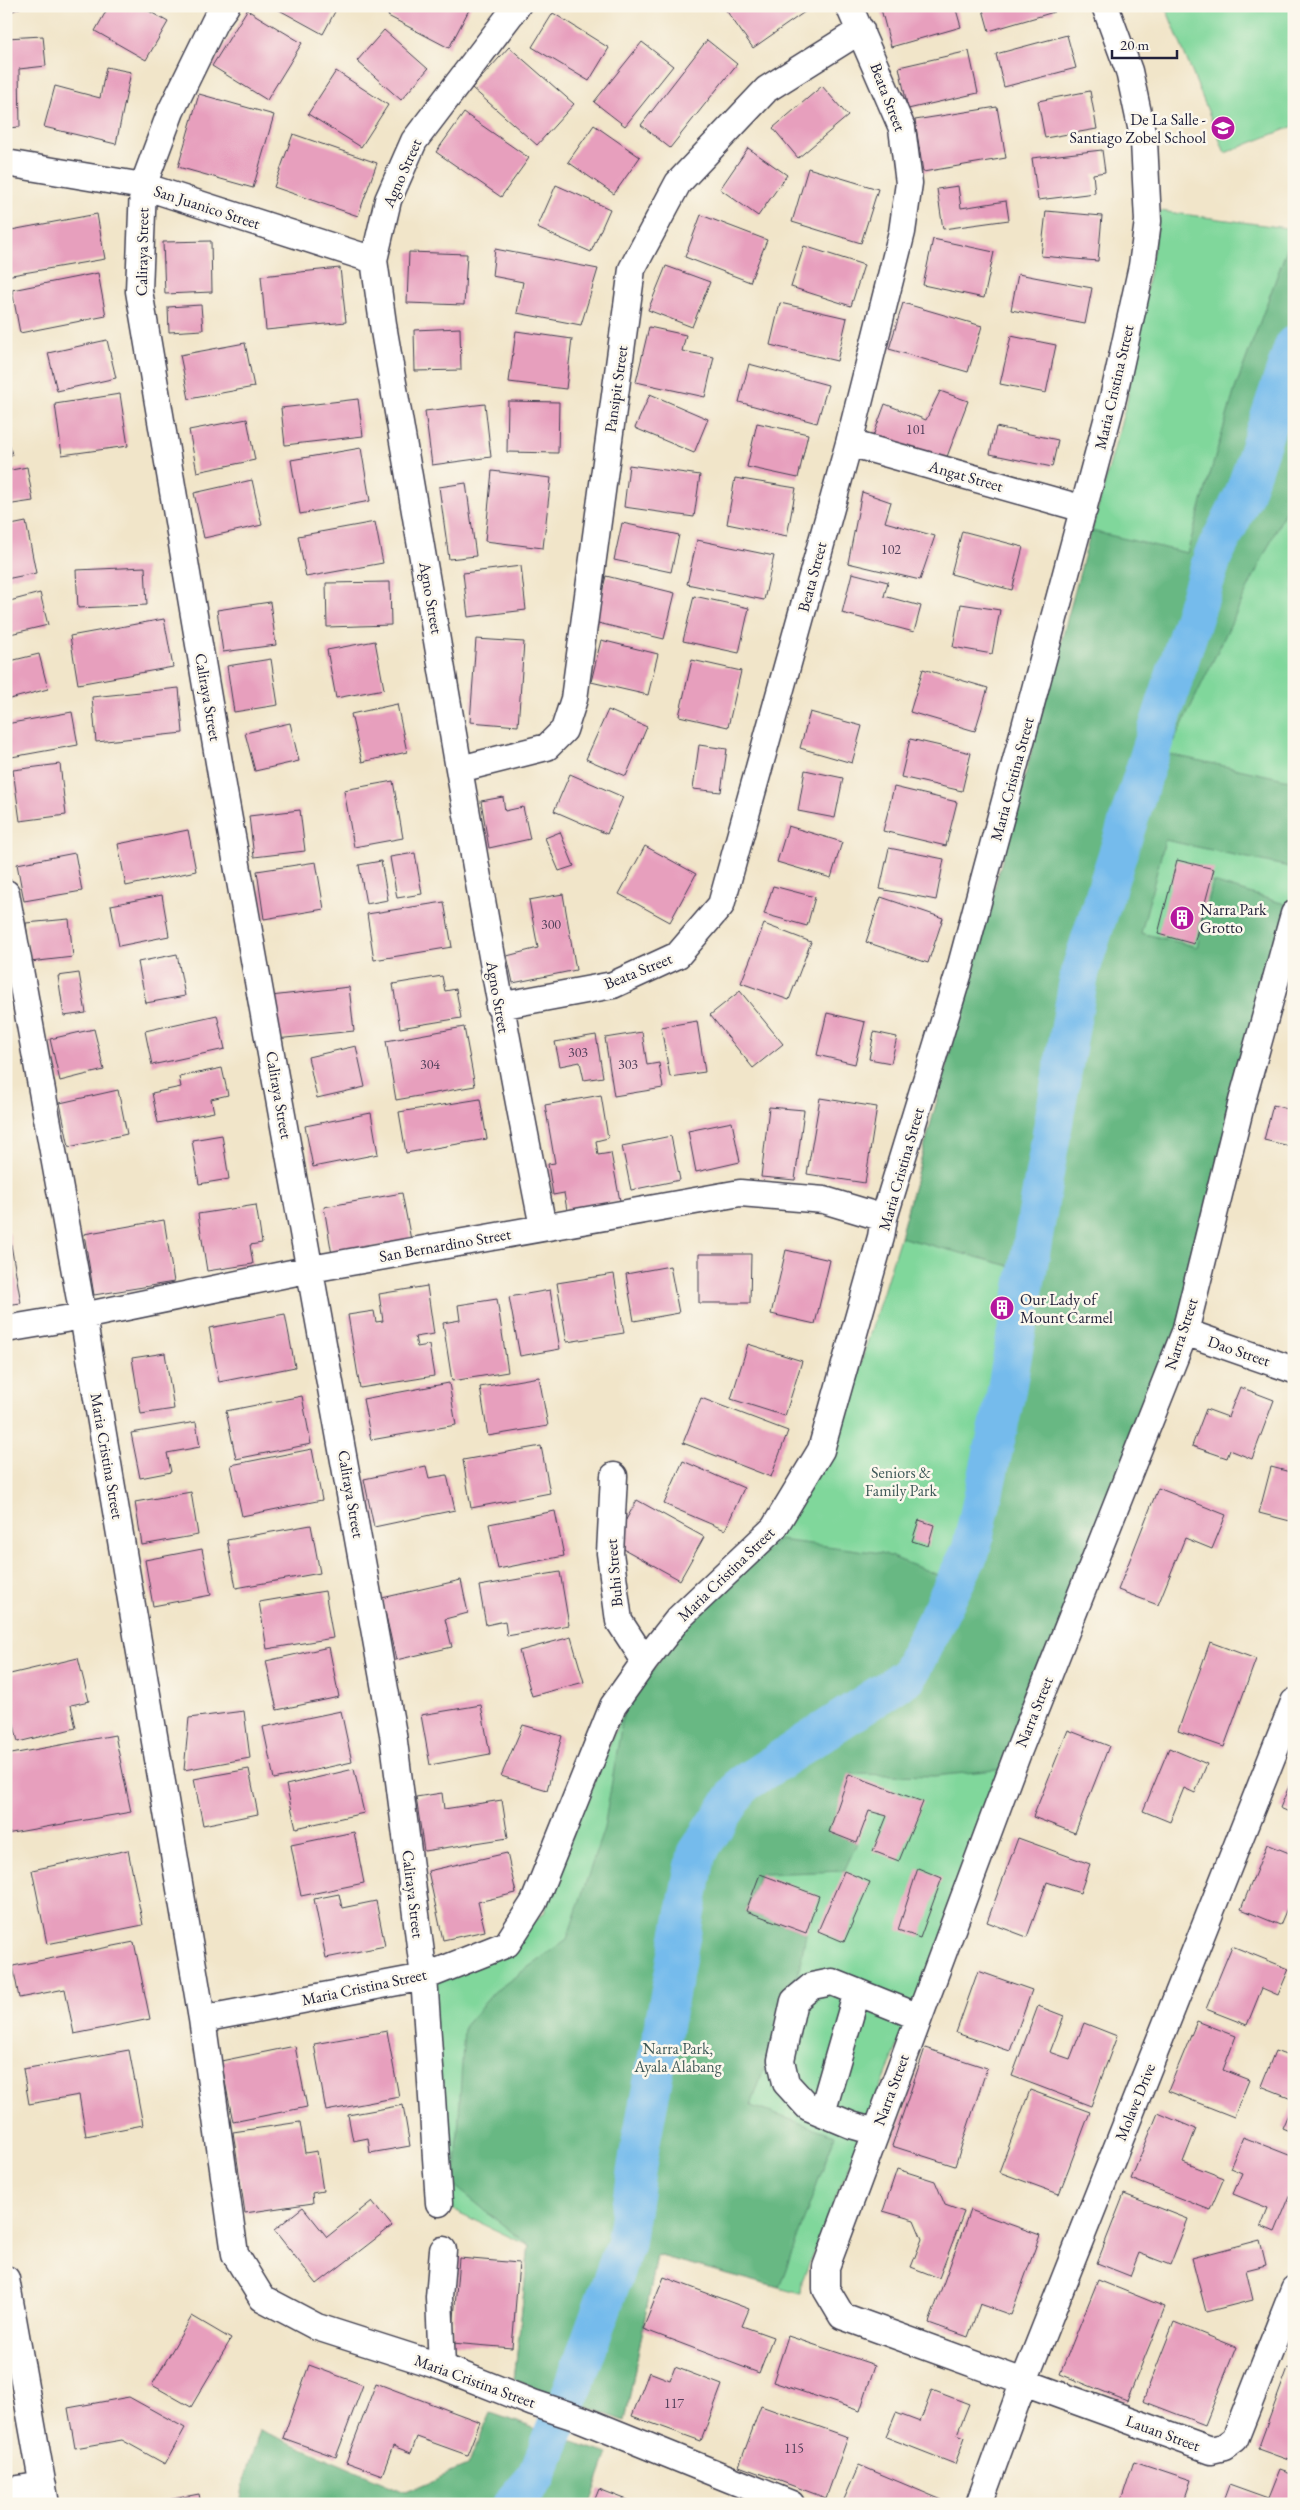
<svg xmlns="http://www.w3.org/2000/svg" width="1300" height="2510" font-family="'EB Garamond',serif">
<rect width="100%" height="100%" fill="#fbf7ec"/>
<filter id="ink" filterUnits="userSpaceOnUse"><feTurbulence type="fractalNoise" baseFrequency=".02" numOctaves="2"/><feDisplacementMap in="SourceGraphic" scale="10" xChannelSelector="R" yChannelSelector="G"/><feConvolveMatrix kernelMatrix="1 2 1 2 8 2 1 2 1" color-interpolation-filters="sRGB"/></filter>
<filter id="wash" filterUnits="userSpaceOnUse"><feTurbulence type="fractalNoise" baseFrequency=".0096" numOctaves="4" result="noise"/><feDisplacementMap in="SourceGraphic" scale="20" xChannelSelector="R" yChannelSelector="G"/><feGaussianBlur stdDeviation="1.12" result="paint"/><feColorMatrix in="noise" values="0 0 0 0 0 0 0 0 0 0 0 0 0 0 0 0 0 1.4 0 .05"/><feComposite in="paint" operator="in"/></filter>
<g filter="url(#wash)">
<rect width="100%" height="100%" fill="#f1e5c9"/>
<!-- green -->
<path fill="#80d79b" stroke="#517c6b" d="M1165,6H1294V126L1225,153Z
M1160,211L1294,229V345L1244,494L1294,508V884L1235,1100L940,1942L802,2281L801,2294L657,2255L625,2421L514,2380L529,2246L439,2203L427,1976L507,1945L544,1913L576,1824L624,1710L832,1456L900,1237L1127,401Z"/>
<!-- forest -->
<path fill="#68b883" stroke="#456d5f" d="M1294,230V493L1168,754L1294,781V868L1165,840L1141,933L1197,947L1213,882L1288,905L1180,1323L1006,1769L934,1776L850,1774L830,1832L857,1843L844,1871L759,1874L746,1911L806,1933L800,1966L751,2106L835,2135L779,2288L657,2255L625,2421L514,2380L529,2246L455,2186L464,2027L494,1992L567,1939L604,1828L624,1710L680,1631L779,1540L882,1553L966,1586L991,1509L1036,1273L900,1237L1091,531L1187,553L1235,389Z
M491,2413L608,2454L590,2504H240L245,2476L260,2430L405,2492L467,2466Z"/>
<g fill="none" stroke-linecap="round" stroke-linejoin="round">
<!-- river -->
<path stroke="#75bbec" stroke-width="39" d="M512,2504L537,2475L573,2388L625,2244L640,2147L697,1853L743,1784L908,1676L971,1550L1005,1398L1080,972L1213,556L1244,494L1294,345"/>
</g>
<g id="blocks">
<!-- building -->
<path fill="#e79fbd" d="M6,6H24L6,14Z
M109,6H140L168,22L146,60L95,31Z
M272,6H338L323,34Z
M393,6H471L449,48L388,16Z
M723,6H802L806,11L753,48Z
M891,6H955L961,27L891,47L881,9Z
M982,6H1052L1054,12L989,31Z
M247,10L302,43L267,100L212,66Z
M553,13L609,48L589,81L532,47Z
M384,30L428,69L401,100L357,61Z
M1067,35L1076,68L1004,87L996,54Z
M43,36L46,66L19,69L20,127L6,128V38Z
M707,40L737,64L670,148L641,125Z
M642,42L673,66L625,126L594,102Z
M509,47L574,104L537,145L472,88Z
M969,51L978,93L908,109L899,67Z
M106,67L131,72L116,144L44,127L55,86L100,98Z
M336,71L388,105L361,147L308,114Z
M822,86L848,116L798,158L773,128Z
M1090,91L1097,129L1045,138L1038,101Z
M199,94L274,115L253,188L178,167Z
M997,107L1006,158L923,172L915,120Z
M464,113L529,158L501,197L436,152Z
M594,125L640,157L614,194L568,162Z
M293,134L377,163L358,216L274,187Z
M748,148L787,175L758,216L720,189Z
M1102,150L1105,172L1093,174L1095,193L1038,200L1032,158Z
M808,168L878,189L861,243L792,222Z
M556,185L610,209L591,252L537,228Z
M958,186L961,208L1006,201L1009,220L943,229L937,189Z
M1046,211L1102,216L1098,261L1041,256Z
M97,214L105,259L6,276V231Z
M701,215L767,240L750,282L685,257Z
M933,239L994,252L984,298L923,285Z
M211,241L212,292L165,294L163,242Z
M804,246L864,265L851,306L791,287Z
M495,249L598,269L581,325L517,313L523,282L492,276Z
M409,252L467,254L464,305L407,303Z
M666,266L710,282L692,327L648,310Z
M340,268L346,322L266,330L261,276Z
M98,273L106,316L20,333L12,290Z
M1018,274L1092,288L1085,324L1011,310Z
M780,303L847,318L837,361L770,345Z
M903,303L982,326L968,372L889,349Z
M201,305L203,330L169,332L168,307Z
M649,327L686,335L682,351L714,357L705,397L636,382Z
M460,328L461,370L415,371L414,330Z
M516,331L572,339L566,389L509,382Z
M1011,336L1056,345L1046,393L1000,384Z
M107,340L116,378L57,391L48,353Z
M245,343L254,387L189,399L180,355Z
M749,364L828,385L817,423L739,402Z
M940,391L968,401L945,462L872,439L885,404L926,420Z
M120,394L128,446L62,455L55,404Z
M650,394L708,419L694,453L635,428Z
M358,399L363,436L285,445L281,408Z
M508,401L559,402L558,453L507,452Z
M485,404L491,457L432,465L425,411Z
M247,419L255,460L197,472L189,430Z
M757,423L808,434L798,478L747,467Z
M996,427L1058,440L1052,467L990,454Z
M6,430L12,455L6,456Z
M361,448L370,501L300,514L291,460Z
M629,465L700,475L694,517L624,507Z
M27,467L33,501L6,505V471Z
M492,471L551,478L543,548L485,541Z
M735,478L796,488L787,536L727,524Z
M252,480L262,525L204,538L194,493Z
M466,483L476,556L449,559L439,487Z
M862,492L891,502L885,522L935,536L920,580L848,563Z
M26,522L36,573L6,579V526Z
M375,522L383,563L306,577L298,536Z
M622,523L679,535L671,572L614,560Z
M962,531L1023,547L1012,590L951,574Z
M697,540L774,556L764,600L687,584Z
M521,566L526,610L468,617L463,573Z
M145,567L147,605L78,608L76,570Z
M852,573L888,582L884,596L921,606L914,632L842,613Z
M606,576L675,593L664,639L594,622Z
M390,582L391,625L327,627L326,583Z
M40,593L48,625L6,635V602Z
M694,596L749,608L739,653L683,641Z
M270,602L276,645L223,652L217,610Z
M961,604L1000,610L992,654L953,647Z
M164,619L173,667L78,684L70,636Z
M476,639L524,642L518,726L470,722Z
M601,640L658,654L648,695L591,682Z
M375,641L384,689L336,698L327,650Z
M39,654L48,689L6,700V662Z
M271,659L278,705L234,712L227,666Z
M692,660L741,671L728,727L679,716Z
M923,669L988,688L975,731L910,712Z
M179,688L183,733L96,742L92,697Z
M397,704L407,752L362,762L351,714Z
M608,710L647,727L626,776L586,759Z
M72,712L78,745L6,758V724Z
M810,712L862,726L852,763L800,748Z
M290,723L299,761L255,771L245,733Z
M910,739L971,753L962,791L901,777Z
M699,745L727,749L721,792L693,789Z
M60,764L66,815L20,821L13,770Z
M805,770L843,778L835,818L798,811Z
M570,774L623,797L607,834L554,811Z
M393,781L403,838L354,847L344,790Z
M894,787L957,802L946,846L883,831Z
M503,797L505,811L523,807L530,839L489,848L481,801Z
M300,810L305,851L254,857L249,816Z
M788,826L842,842L831,878L777,862Z
M188,830L196,871L126,886L118,844Z
M560,832L574,866L559,871L545,838Z
M645,846L696,874L670,922L619,894Z
M889,848L944,859L936,900L880,889Z
M75,853L82,891L24,901L17,864Z
M415,853L422,894L397,898L390,857Z
M1177,860L1214,869L1194,944L1158,934Z
M381,861L388,900L366,904L359,865Z
M316,862L324,909L264,919L257,871Z
M773,886L815,897L807,926L764,914Z
M563,894L576,970L513,983L507,956L538,948L529,900Z
M162,895L169,936L119,946L111,905Z
M881,897L943,918L928,963L866,942Z
M444,902L452,947L374,960L367,914Z
M69,919L73,957L30,962L26,923Z
M764,924L811,942L789,1000L741,983Z
M177,954L185,996L146,1003L138,962Z
M79,973L86,1013L64,1016L58,976Z
M442,976L445,991L456,989L461,1018L400,1028L393,984Z
M349,987L354,1031L276,1039L271,996Z
M740,991L783,1044L753,1068L710,1015Z
M827,1013L865,1022L855,1064L817,1055Z
M217,1015L225,1049L152,1065L145,1031Z
M697,1021L705,1072L670,1077L661,1027Z
M464,1027L475,1086L396,1100L386,1041Z
M94,1029L104,1070L60,1081L50,1039Z
M642,1032L647,1065L659,1063L663,1088L614,1096L605,1038Z
M874,1032L897,1037L891,1063L869,1059Z
M596,1035L603,1077L584,1080L580,1062L560,1066L555,1042Z
M356,1046L365,1087L317,1098L308,1057Z
M222,1068L228,1095L211,1099L214,1112L158,1123L152,1093L181,1087L179,1077Z
M1293,1084H1294V1147L1264,1140L1273,1105L1287,1109Z
M118,1090L127,1134L69,1147L60,1103Z
M601,1095L608,1138L596,1141L598,1155L611,1153L620,1201L567,1210L564,1193L553,1195L548,1164L555,1163L545,1105Z
M820,1098L877,1107L865,1183L807,1174Z
M480,1099L487,1139L406,1153L399,1112Z
M769,1107L804,1110L795,1180L761,1177Z
M371,1113L378,1154L313,1167L305,1126Z
M732,1122L740,1162L696,1172L688,1131Z
M222,1135L229,1179L199,1184L192,1140Z
M671,1136L680,1180L631,1190L622,1146Z
M402,1193L411,1240L332,1255L324,1207Z
M256,1205L262,1243L250,1245L253,1264L207,1271L198,1214Z
M164,1220L174,1282L94,1295L84,1234Z
M6,1233H9L21,1303L6,1305Z
M786,1250L830,1260L815,1324L771,1314Z
M699,1254H751L750,1303H699Z
M670,1266L679,1313L634,1321L626,1274Z
M614,1274L624,1333L567,1342L557,1283Z
M427,1286L434,1334L415,1337L417,1347L429,1345L434,1376L360,1388L348,1315L374,1311L376,1322L383,1321L379,1294Z
M550,1290L560,1349L520,1356L509,1297Z
M497,1299L508,1372L452,1381L443,1323L460,1320L458,1305Z
M999,1301L1009,1304L1006,1315L996,1312Z
M285,1314L295,1367L219,1382L209,1328Z
M748,1344L802,1361L785,1416L731,1399Z
M165,1353L174,1409L141,1414L132,1358Z
M539,1377L548,1426L488,1436L480,1387Z
M449,1383L456,1425L371,1440L363,1399Z
M1240,1387L1274,1400L1252,1459L1230,1450L1227,1458L1192,1446L1206,1409L1228,1417Z
M302,1396L311,1444L236,1459L226,1411Z
M701,1398L788,1431L771,1477L683,1443Z
M196,1422L200,1447L167,1453L171,1472L140,1478L131,1433Z
M541,1446L550,1493L471,1508L463,1460Z
M312,1449L322,1500L242,1516L231,1465Z
M683,1461L744,1488L725,1530L664,1504Z
M426,1466L429,1478L447,1475L455,1510L374,1527L364,1479Z
M1271,1467L1294,1473V1522L1259,1513Z
M1158,1488L1226,1515L1212,1549L1185,1538L1158,1605L1118,1590Z
M191,1492L198,1535L142,1545L135,1502Z
M637,1500L704,1537L680,1580L613,1543Z
M555,1511L564,1556L498,1569L489,1524Z
M919,1520L934,1525L928,1546L912,1541Z
M311,1525L320,1573L236,1588L227,1540Z
M202,1549L211,1595L153,1606L145,1560Z
M560,1572L569,1625L507,1636L505,1621L486,1625L479,1586Z
M461,1580L468,1613L445,1619L452,1647L396,1660L382,1598Z
M325,1591L333,1638L267,1649L259,1602Z
M571,1637L584,1682L532,1696L519,1651Z
M1210,1642L1256,1659L1224,1747L1178,1731Z
M329,1647L339,1697L277,1710L266,1661Z
M78,1658L89,1701L71,1705L76,1728L18,1742L12,1716L6,1717V1675Z
M481,1705L490,1754L430,1765L421,1715Z
M244,1711L250,1758L184,1770L189,1718Z
M341,1711L352,1762L274,1779L263,1727Z
M523,1725L562,1736L547,1790L501,1776Z
M1068,1730L1109,1746L1075,1833L1033,1817Z
M115,1735L131,1812L6,1834V1755Z
M1169,1748L1207,1764L1195,1793L1184,1788L1170,1822L1143,1811Z
M249,1769L258,1814L203,1825L194,1779Z
M354,1769L364,1813L296,1828L286,1785Z
M849,1774L923,1802L899,1861L873,1851L887,1816L869,1811L857,1843L829,1832Z
M1294,1774V1814L1280,1808Z
M442,1793L444,1809L502,1800L508,1838L424,1851L416,1797Z
M354,1832L364,1883L301,1896L291,1845Z
M1018,1838L1090,1864L1080,1893L1047,1882L1027,1937L987,1922Z
M1267,1844L1294,1855V1908L1288,1906L1280,1925L1241,1909Z
M128,1850L143,1925L47,1944L32,1870Z
M507,1853L516,1893L478,1902L485,1931L443,1940L428,1871Z
M918,1868L942,1878L920,1938L898,1930Z
M844,1871L870,1882L844,1942L818,1931Z
M760,1874L819,1896L806,1933L746,1911Z
M339,1894L342,1908L376,1901L385,1946L326,1958L314,1899Z
M134,1942L150,2019L74,2034L65,1989L19,1998L13,1966Z
M1232,1946L1289,1969L1278,1995L1262,1988L1247,2025L1206,2009Z
M978,1971L1032,1990L1010,2051L956,2033Z
M1038,2006L1064,2016L1050,2052L1070,2059L1084,2023L1117,2036L1091,2106L1012,2076Z
M1197,2021L1236,2036L1223,2070L1249,2080L1234,2117L1168,2091Z
M387,2031L399,2097L326,2111L314,2044Z
M295,2046L307,2107L233,2122L221,2061Z
M925,2048L987,2068L955,2166L892,2146Z
M129,2050L143,2125L86,2136L79,2095L29,2104L23,2069Z
M1275,2051L1294,2058V2099L1261,2086Z
M1030,2090L1090,2112L1059,2194L999,2172Z
M1294,2100V2133L1282,2128Z
M403,2105L410,2146L370,2153L368,2138L353,2141L348,2115Z
M1158,2113L1196,2129L1183,2162L1224,2178L1210,2210L1131,2179Z
M300,2122L305,2153L317,2151L323,2191L312,2193L313,2203L245,2213L233,2132Z
M1243,2137L1294,2157V2186L1275,2232L1261,2226L1268,2208L1233,2194L1242,2173L1230,2168Z
M897,2169L935,2181L945,2205L964,2212L939,2278L911,2267L922,2239L914,2220L883,2211Z
M1124,2194L1188,2219L1170,2265L1139,2253L1130,2276L1097,2263Z
M372,2201L392,2226L317,2284L274,2230L303,2207L327,2237Z
M970,2210L1040,2235L1011,2315L980,2304L968,2337L929,2323Z
M1260,2240L1266,2265L1246,2270L1253,2300L1206,2312L1192,2258Z
M459,2258L519,2263L512,2348L452,2343Z
M664,2277L749,2309L742,2326L773,2337L759,2373L643,2329Z
M1098,2280L1165,2307L1127,2401L1060,2374Z
M192,2316L231,2339L191,2407L152,2385Z
M1174,2322L1236,2347L1205,2425L1143,2401Z
M788,2336L875,2365L860,2411L773,2382Z
M309,2365L363,2385L336,2457L283,2438Z
M675,2367L722,2385L701,2441L632,2416L649,2372L670,2380Z
M1288,2368L1294,2370V2462L1258,2449Z
M376,2383L480,2422L467,2455L417,2437L411,2453L393,2446L382,2475L346,2462Z
M932,2390L969,2404L957,2434L965,2437L955,2464L886,2437L896,2413L920,2422Z
M129,2397L185,2428L165,2464L122,2440L75,2448L68,2408Z
M761,2406L848,2437L826,2498L739,2466Z
M1134,2461L1191,2480L1183,2504H1120Z
M859,2465L942,2500L940,2504H842Z
M1280,2469L1294,2474V2504H1222L1229,2485L1268,2499Z
M599,2489L638,2504H593Z
M199,2494L201,2504H152V2503Z"/>
</g>
</g>
<g filter="url(#ink)">
<use href="#blocks" fill-opacity="0" stroke="#413f50" stroke-width="1"/>
<g fill="none" stroke-linecap="round" stroke-linejoin="round">
<defs>
<path id="minor" d="M226,6L215,21L171,111L143,186L139,291L224,792L393,1734L424,1977L439,2203
M517,6L414,141L388,200L374,260L384,331C436,630 484,930 543,1227
M6,163L143,186L374,260
M849,443L1084,509
M460,769L547,747L564,730L574,699L632,269L678,183L767,89L861,30
M6,893L83,1316L202,2019L235,2254L262,2298L317,2327L442,2367L533,2403L581,2419L791,2504
M1294,914L1242,1101L1185,1332L1017,1755L826,2267V2289L842,2316L1211,2450L1224,2447L1235,2439L1294,2289
M499,1006L613,985L678,955L721,905L849,443L902,232L909,183L902,128L849,6
M6,1329L83,1316L311,1269L740,1193L824,1200L884,1218
M1185,1332L1294,1370
M614,1476L610,1553L619,1621L645,1661
M202,2019L424,1977L507,1944L534,1902L613,1706L645,1661L678,1619L774,1528L821,1450L881,1237L884,1218L960,969L1113,398L1142,266L1148,221L1144,141L1129,71L1105,6
M822,2113L857,1992
M876,2132L851,2125L808,2107L786,2083L781,2060L794,2001L812,1986L832,1982L919,2017
M6,2279L46,2504
M442,2367L439,2297L443,2250
M6,2491L43,2485
M979,2504L1024,2381L1294,1702"/>
</defs>
<!-- minor casing -->
<use href="#minor" stroke="#413f50" stroke-width="29"/>
<!-- minor -->
<use href="#minor" stroke="#fff" stroke-width="26"/>
</g>
</g>
<!-- icons -->
<defs>
<symbol id="school-disc" viewBox="-11 -11 22 22"><circle r="9.5" fill="#b5179e" stroke="#fbf7ec"/><path d="M0-5L7-2L0 1L-7-2ZM-4 1L0 2.5L4 1V4Q0 6-4 4Z" fill="#fff"/></symbol>
<symbol id="building-disc" viewBox="-11 -11 22 22"><circle r="9.5" fill="#b5179e" stroke="#fbf7ec"/><path d="M-4-6H4V6H1V3H-1V6H-4ZM-2.5-4.3h1.7v1.8h-1.7ZM.8-4.3h1.7v1.8H.8ZM-2.5-1h1.7V.8h-1.7ZM.8-1h1.7V.8H.8Z" fill="#fff"/></symbol>
</defs>
<g fill-rule="evenodd">
<use href="#school-disc" x="1209" y="114" width="28" height="28"/>
<use href="#building-disc" x="1168" y="904" width="28" height="28"/>
<use href="#building-disc" x="988" y="1294" width="28" height="28"/>
</g>
<g text-anchor="middle" dominant-baseline="central" stroke-width="5" stroke-linejoin="round" paint-order="stroke">
<!-- number labels -->
<g font-size="14" fill="#53415c">
<text x="916" y="429">101</text>
<text x="891" y="549">102</text>
<text x="551" y="924">300</text>
<text x="578" y="1052">303</text>
<text x="430" y="1064">304</text>
<text x="628" y="1064">303</text>
<text x="674" y="2403">117</text>
<text x="794" y="2448">115</text>
</g>
<!-- street labels -->
<g font-size="16" fill="#22223b" stroke="#fbf7ec">
<text transform="translate(888 97) rotate(69)">Beata Street</text>
<text transform="translate(402 173) rotate(-66)">Agno Street</text>
<text transform="translate(207 207) rotate(18)">San Juanico Street</text>
<text transform="translate(142 252) rotate(-89)">Caliraya Street</text>
<text transform="translate(1114 387) rotate(-77)">Maria Cristina Street</text>
<text transform="translate(616 389) rotate(-82)">Pansipit Street</text>
<text transform="translate(966 476) rotate(16)">Angat Street</text>
<text transform="translate(812 577) rotate(-75)">Beata Street</text>
<text transform="translate(431 598) rotate(80)">Agno Street</text>
<text transform="translate(208 697) rotate(80)">Caliraya Street</text>
<text transform="translate(1012 779) rotate(-75)">Maria Cristina Street</text>
<text transform="translate(638 971) rotate(-22)">Beata Street</text>
<text transform="translate(498 997) rotate(80)">Agno Street</text>
<text transform="translate(279 1095) rotate(80)">Caliraya Street</text>
<text transform="translate(901 1169) rotate(-74)">Maria Cristina Street</text>
<text transform="translate(445 1245) rotate(-10)">San Bernardino Street</text>
<text transform="translate(1181 1334) rotate(-72)">Narra Street</text>
<text transform="translate(1239 1351) rotate(19)">Dao Street</text>
<text transform="translate(107 1456) rotate(80)">Maria Cristina Street</text>
<text transform="translate(351 1494) rotate(80)">Caliraya Street</text>
<text transform="translate(614 1573) rotate(-95)">Buhi Street</text>
<text transform="translate(726 1574) rotate(-44)">Maria Cristina Street</text>
<text transform="translate(1034 1712) rotate(-68)">Narra Street</text>
<text transform="translate(413 1894) rotate(83)">Caliraya Street</text>
<text transform="translate(364 1987) rotate(-12)">Maria Cristina Street</text>
<text transform="translate(891 2090) rotate(-70)">Narra Street</text>
<text transform="translate(1135 2102) rotate(-68)">Molave Drive</text>
<text transform="translate(475 2381) rotate(20)">Maria Cristina Street</text>
<text transform="translate(1163 2433) rotate(20)">Lauan Street</text>
</g>
<!-- poi labels -->
<g font-size="16" fill="#22223b" stroke="#fbf7ec" text-anchor="start">
<text x="1206" y="119" text-anchor="end">De La Salle -<tspan x="1206" dy="18">Santiago Zobel School</tspan></text>
<text x="1200" y="909">Narra Park<tspan x="1200" dy="18">Grotto</tspan></text>
<text x="1020" y="1299">Our Lady of<tspan x="1020" dy="18">Mount Carmel</tspan></text>
</g>
<!-- park labels -->
<g font-size="16" fill="#3e5858" stroke="#fbf7ec">
<text x="901" y="1472">Seniors &amp;<tspan x="901" dy="18">Family Park</tspan></text>
<text x="678" y="2048">Narra Park,<tspan x="678" dy="18">Ayala Alabang</tspan></text>
</g>
</g>
<!-- margin -->
<rect width="1300" height="2510" fill="none" stroke="#fbf7ec" stroke-width="25"/>
<!-- scale -->
<path d="M1112 50v8h65v-8" fill="none" stroke="#22223b" stroke-width="2.5"/>
<text x="1120" y="50" font-size="15" fill="#22223b" stroke="#fbf7ec" stroke-width="4" paint-order="stroke">20 m</text>
</svg>
